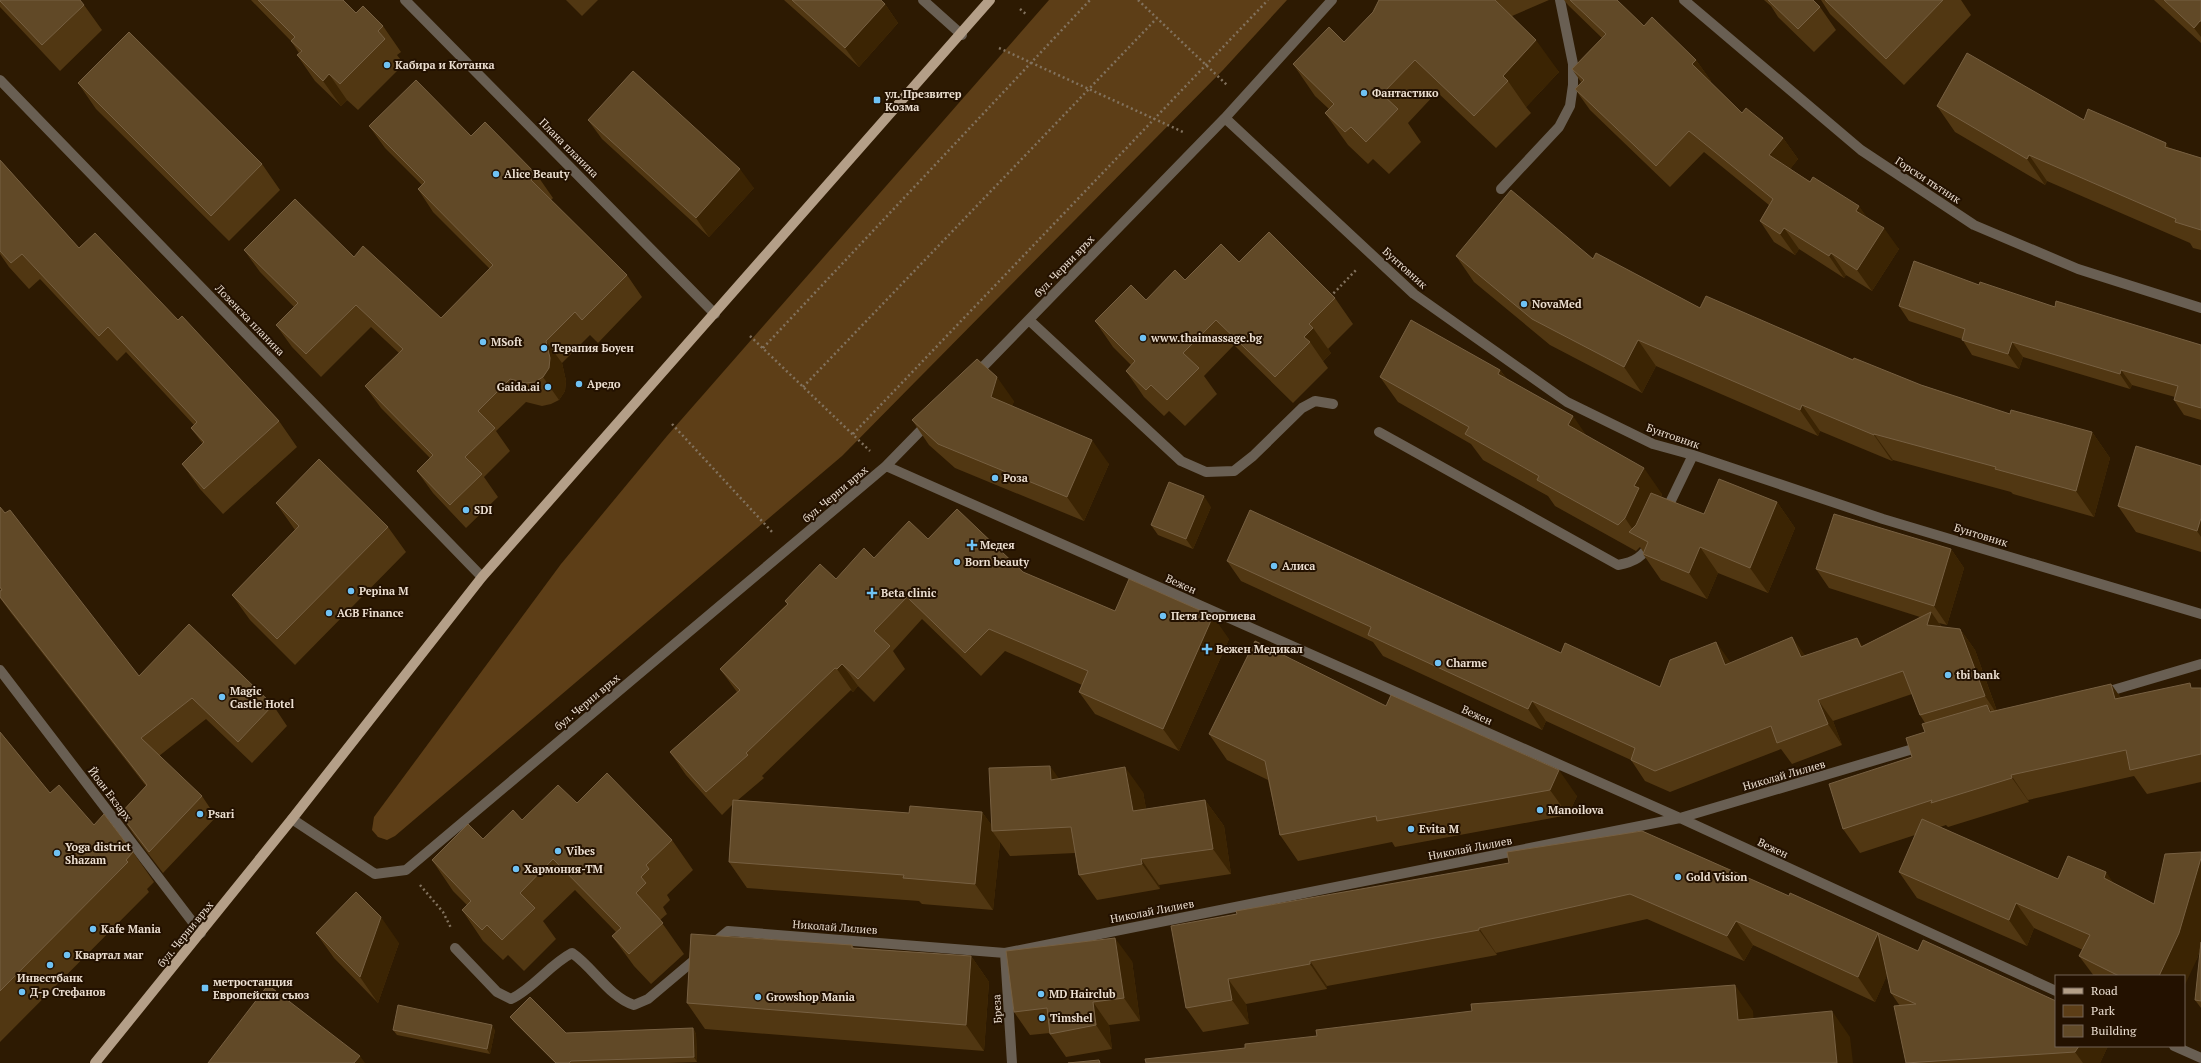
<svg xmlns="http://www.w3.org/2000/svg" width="2201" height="1063" font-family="'PT Serif',serif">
<rect width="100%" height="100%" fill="#2d1a02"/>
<!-- green -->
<path fill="#5d3e17" d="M1049,0H1287L1223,70L842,456L395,836L387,840L378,837L372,830L374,817L561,564L667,436Z"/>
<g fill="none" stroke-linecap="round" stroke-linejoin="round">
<!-- path -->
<path stroke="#82725e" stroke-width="2.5" stroke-dasharray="2 3" stroke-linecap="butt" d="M1138,0L1227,85
M1020,9L1027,15
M999,48L1183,132
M1330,297L1357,269
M750,336L870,451
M763,348L1090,0
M803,387L1157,18
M672,424L774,534
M853,434L1268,0
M420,885L443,912L451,928"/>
<!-- minor -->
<path stroke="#695f53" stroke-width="10" d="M405,0L715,314
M923,0L962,35
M1684,0L1861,150L1974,225L2078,269L2201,308
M0,80L482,577
M1225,118L1414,294L1567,402L1653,444L1693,455L1883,519L2201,614
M1501,189L1559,127L1570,106L1573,85V64L1560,0
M1029,320L1181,461L1206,472L1234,471L1253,456L1302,408L1315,401L1333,404
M975,375L1225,118L1332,0
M1379,432L1618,565C1634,562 1644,557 1651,541
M886,466L1680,818L2056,991
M1665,513L1693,455
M0,670L201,933
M2103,693L2201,664
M292,819L375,874L406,870L886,466L929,422
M711,945L728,931L1005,953L1680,818L1923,746
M455,948L497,992L511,999C534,988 549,965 572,953C594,968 609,997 634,1005L648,999L699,956
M1005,953L1012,1063
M2174,1046L2201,1058"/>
<!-- major -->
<path stroke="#b49f88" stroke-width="10" d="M95,1063L292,819L482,577L990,0"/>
</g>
<!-- wall -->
<path fill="#513712" d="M0,0L84,5L102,30L60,71L0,7Z
M251,0H343L356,13L383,26L401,52L397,55L404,64L358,110L347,100L341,106L315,81L297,55L299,53L291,41Z
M566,0H598L582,16Z
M784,0H881L885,4L898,23L859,67Z
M1379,0H1549L1512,16L1559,72L1526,107L1531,113L1496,148L1437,92L1408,123L1421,142L1389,174L1373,159L1368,164L1348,145L1325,113L1329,109L1315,96L1293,64L1344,42L1373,12Z
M1564,0H1617L1644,26L1696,60L1711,81L1710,82L1742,113L1783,138L1798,159L1790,169L1867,217L1899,249L1872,291L1846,275L1844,278L1799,249L1795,255L1774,242L1760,221L1769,205L1704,152L1670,187L1590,110L1575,89L1581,82L1572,69L1602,38L1568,5Z
M1764,0H1813L1820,7L1836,30L1814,52L1778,17L1771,6Z
M1821,0H1961L1971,15L1904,85L1830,14Z
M2154,0H2201V43Z
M78,83L262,164L280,190L229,241L96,109Z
M1937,106L2084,120L2170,148L2201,158V250L2193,248L2190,243L2047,181L2045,185L1955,132Z
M588,120L754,188L709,237L602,139Z
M369,126L471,136L537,175L553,198L551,200L627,275L642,297L598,343L590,335L562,363L566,381L565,391L559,400L551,404L542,406L526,402L496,431L510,451L484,477L498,497L466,528L433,493L417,471L430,458L381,408L365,386L399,353L371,327L321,377L292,347L276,325L294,307L260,272L244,250L354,257L441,318L490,269L433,212L418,189L422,185L385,148Z
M0,160L79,248L178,320L279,421L297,447L223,514L200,489L182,464L203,444L191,428L194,425L126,352L117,361L40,279L29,289L9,267L0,254Z
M1456,256L1593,259L1700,308L1853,360L1921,385L2010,414L2092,432L2110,458L2094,517L2013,494L2011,492L1893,460L1892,461L1820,431L1818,436L1656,366L1642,393L1550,345L1474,282Z
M1239,262L1335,298L1353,324L1328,349L1331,353L1323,361L1328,368L1293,403L1234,345L1204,376L1217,394L1185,426L1169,411L1164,416L1144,397L1126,371L1131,365L1113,347L1095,321L1146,300L1185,280Z
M1979,285L2055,307L2201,345V420L2184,415L2174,400L2175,397L2132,385L2130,389L2023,357L2019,369L1972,355L1962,339L1909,321L1899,306Z
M1500,370L1507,379L1587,436L1662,494L1661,497L1704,514L1777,502L1795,528L1768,593L1718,573L1707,599L1661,580L1643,554L1644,553L1640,547L1636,551L1555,506L1548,496L1483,460L1471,444L1398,402L1380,377Z
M1014,401L1012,406L1109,464L1084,521L955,468L929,445L912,420Z
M2201,466V552L2136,532L2118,506Z
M276,503L388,527L406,552L295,665L250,620L232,595L295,530Z
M0,507L139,676L273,705L287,726L252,763L206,719L159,756L202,796L216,817L163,873L134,835L120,814L146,786L11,613L0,598V591L1,590L0,589Z
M1211,507L1193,549L1158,535L1151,525Z
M928,539L1023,572L1115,611L1229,639L1179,751L1095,714L1079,692L1082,685L1005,651L981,676L922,619L893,651L905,669L874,702L858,686L853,692L851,690L762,776L764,778L738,800L909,813L982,812L992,826L1059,778L1143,792L1146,809L1205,800L1224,826L1231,874L1159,885L1160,889L1097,900L1079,875L1075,853L1010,856L1000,842L993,910L922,904L919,901L747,888L729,862L732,805L722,815L686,775L670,752L737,692L720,669L787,604L785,601L836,579L874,558Z
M1951,549L1964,568L1947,625L1939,623L1942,627L1960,629L1975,650L1997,711L2111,684L2121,698L2193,688H2201V782L2147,794L2134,776L2028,800L2029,802L1948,827L1946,825L1940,827L2058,879L2114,883L2154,904L2201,852V1008L2195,1000L2201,946L2197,959L2184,976H2094L2079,956L2083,950L2034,928L2027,946L1917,898L1899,872L1915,835L1860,853L1843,829L1912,757L1925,732V723L1920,715L1912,694L1833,721L1842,745L1792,764L1781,749L1670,792L1645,781L1631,760L1546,721L1542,730L1383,656L1373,642L1241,581L1227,561L1561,653L1660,687L1731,663L1805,656L1863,646L1920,617L1829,588L1816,569Z
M1386,706L1577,796L1568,815L1395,847L1392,842L1298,861L1280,835L1268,780L1227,760L1209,734Z
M0,732L50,793L133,852L154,882L147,889L149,892L0,1042Z
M522,820L672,840L693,870L667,895L670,900L663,907L667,914L660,920L684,954L651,984L634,966L612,936L616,932L575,890L543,921L556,939L524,971L508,955L503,960L483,941L462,910L467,905L453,891L432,860L483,839Z
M1642,831L2056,1046H2108L2100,1063H1907L1900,1006L1891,993L1887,975L1875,1002L1753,945L1744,961L1647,919L1496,953L1497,955L1327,986V989L1246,1004L1249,1024L1203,1032L1186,1008L1237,914L1509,863Z
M316,933L399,943L378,1003L334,958Z
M852,945L854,948L971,956L989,982L984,1051L705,1029L687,1003Z
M1132,961L1140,1021L1109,1025L1112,1049L1066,1057L1050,1034V1033L1030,1035L1014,1012Z
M510,1017L566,1033L693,1028L696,1034L697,1062L667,1063H555L514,1022Z
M393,1030H495L490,1054L397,1035Z"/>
<!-- shaded-wall -->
<path fill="#3b2403" d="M885,4L898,23L859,67L845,48Z
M2200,21L2201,22V37L2194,28Z
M1536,40L1559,72L1526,107L1508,81L1503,76Z
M1696,60L1711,81L1707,86L1692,64Z
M329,74L347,100L341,106L323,81Z
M1783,138L1798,159L1784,177L1769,155Z
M2166,143L2184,169L2165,147Z
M2029,155L2047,181L2045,185L2027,159Z
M740,169L754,188L709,237L696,218Z
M1859,206L1874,227L1856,211Z
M1784,228L1799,249L1795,255L1780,234Z
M1884,228L1899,249L1872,291L1857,270Z
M1831,253L1846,275L1844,278L1829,256Z
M1313,328L1331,353L1323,361L1310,342L1304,337Z
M1638,340L1656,366L1642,393L1624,367Z
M546,341L562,363L566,381L565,391L559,400L543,377Z
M2012,342L2023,357L2019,369L2008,354Z
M1500,370L1518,395L1498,374Z
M2121,370L2132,385L2130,389L2120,374Z
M997,377L1014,401L1008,421L991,397Z
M1802,405L1820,431L1818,436L1800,410Z
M1573,416L1591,442L1568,425Z
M2092,432L2110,458L2094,517L2076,491Z
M1874,434L1893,460L1892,461L1874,435Z
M1092,440L1109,464L1084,521L1067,497Z
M1644,468L1662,494L1637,536L1625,518L1634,486Z
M1204,496L1211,507L1193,549L1186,539Z
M1777,502L1795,528L1768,593L1750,568Z
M2201,518V537L2197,531Z
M1700,547L1718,573L1707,599L1689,573Z
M1951,549L1964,568L1947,625L1934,606Z
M1931,612L1945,632L1927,625Z
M1213,616L1229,639L1179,751L1163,729Z
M1960,629L1975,650L1999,717L1985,696Z
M1792,637L1807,658L1801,657Z
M1857,638L1872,659L1861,647Z
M1716,642L1731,663L1725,665Z
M842,664L858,686L853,692L837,669Z
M2111,684L2128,708L2115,699Z
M1818,700L1833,721L1842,745L1828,724Z
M1532,701L1546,721L1542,730L1528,709Z
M1987,705L2004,729L1990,712Z
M1050,766L1068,791L1051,780Z
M1125,767L1143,792L1151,836L1133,811Z
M1559,770L1577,796L1568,815L1550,790Z
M2011,775L2028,800L2029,802L2012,778Z
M1205,800L1224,826L1231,874L1213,849Z
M982,812L995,830L992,831L1000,842L993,910L975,884Z
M2201,858V945L2197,959L2184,987V976H2159Z
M1141,859L1159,885L1160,889L1142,864Z
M2106,872L2124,898L2104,878Z
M2016,903L2034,928L2027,946L2009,920Z
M381,917L399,943L378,1003L360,977Z
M1736,921L1753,945L1744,961L1727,936Z
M1479,928L1496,953L1497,955L1479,930Z
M1878,933L1895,958L1875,1002L1858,977Z
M1115,938L1132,961L1140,1021L1124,998Z
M971,956L989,982L984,1051L966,1025Z
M1310,961L1327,986V989L1310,964Z
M1228,979L1246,1004L1249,1024L1232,1000Z
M1735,985L1753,1011L1756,1046L1738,1020Z
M1093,1002L1109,1025L1112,1049L1096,1025Z
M1832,1011L1850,1037L1853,1063H1837Z
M492,1025L495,1030L490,1054L487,1049Z
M693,1028L696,1034L697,1062L694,1057Z
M2079,1046H2108L2100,1063H2083L2075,1052Z
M360,1056L365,1063H354Z"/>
<!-- building -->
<path fill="#614927" stroke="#776042" d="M0,0H80L84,5L42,45L0,1Z
M258,0H343L356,13L363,6L383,26L378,31L385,39L340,84L329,74L323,81L297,55L302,51L291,41L295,37Z
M792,0H881L885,4L845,48Z
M1379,0H1495L1536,40L1503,76L1508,81L1474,116L1415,60L1382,94L1398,109L1366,142L1351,127L1345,132L1325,113L1334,104L1293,64L1329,27L1344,42L1373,12Z
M1570,0H1617L1644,26L1652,17L1696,60L1692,64L1742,113L1746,108L1783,138L1769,155L1810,182L1813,177L1859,206L1856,211L1884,228L1857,270L1831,253L1829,256L1784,228L1780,234L1760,221L1773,199L1689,131L1656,166L1575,89L1584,80L1572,69L1606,34Z
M1768,0H1813L1820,7L1798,29Z
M1825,0H1943L1886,59Z
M2164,0H2201V21H2200L2194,28Z
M129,32L262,164L211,216L78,83Z
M1967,53L2084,120L2088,109L2166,143L2165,147L2201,158V230L2175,222L2176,219L2029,155L2027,159L1937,106Z
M633,71L740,169L696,218L588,120Z
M416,80L471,136L485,122L537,175L531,180L627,275L582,320L575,312L546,341L550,358L549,368L543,377L535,382L526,383L510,379L478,411L495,428L465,457L482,474L450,505L417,471L433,455L365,386L403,349L356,305L306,354L276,325L298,303L244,250L295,199L354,257L363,246L441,318L493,265L418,189L425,182L369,126Z
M0,160L79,248L95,233L178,320L182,316L279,421L204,489L182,464L204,442L191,428L197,422L108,327L99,336L22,254L11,263L0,251Z
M1511,190L1593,259L1596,253L1700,308L1706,296L1853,360L1854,358L1921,385L2010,414L2011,410L2092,432L2076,491L1995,469L1996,467L1874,434V435L1802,405L1800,410L1638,340L1624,367L1532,319L1456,256Z
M1269,232L1335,298L1309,324L1313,328L1304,337L1310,342L1275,377L1216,320L1183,353L1199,368L1167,400L1151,385L1146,390L1126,371L1135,361L1095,321L1131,285L1146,300L1175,270L1185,280L1221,244L1239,262Z
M1914,261L1979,285L1980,282L2055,307L2056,301L2201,345V408L2174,400L2178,386L2121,370L2120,374L2012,342L2008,354L1962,340L1965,329L1899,306Z
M1411,320L1500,370L1498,374L1573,416L1568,425L1644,468L1634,486L1639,488L1625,518L1618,525L1537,480L1539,476L1465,434L1469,427L1380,377Z
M977,359L997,377L991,397L1092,440L1067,497L938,444L912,420Z
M2136,446L2201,466V518L2197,531L2118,506Z
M319,459L388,527L277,639L232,595L299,526L276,503Z
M1719,479L1777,502L1750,568L1700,547L1689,573L1643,554L1648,542L1629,532L1636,525L1651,493L1704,514Z
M1169,482L1204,496L1186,539L1151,525Z
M0,507L5,513L10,510L139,676L189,624L273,705L238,742L192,698L141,738L202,796L149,852L120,814L147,785L0,597V591L2,590L0,587Z
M957,509L1023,572L1115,611L1129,579L1213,616L1163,729L1079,692L1088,671L989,629L965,653L907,597L874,631L890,646L858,679L842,664L837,669L835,668L746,753L748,755L706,792L670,752L740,690L720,669L788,604L785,601L820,564L836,579L864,548L874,558L909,521L928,539Z
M1250,510L1561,653L1565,643L1660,687L1670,660L1716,642L1725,665L1792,637L1801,657L1857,638L1861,647L1931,612L1927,625L1960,629L1985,696L1920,715L1903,671L1818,700L1828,724L1777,743L1771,726L1655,771L1631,760L1635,748L1532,701L1528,709L1368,635L1371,627L1227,561Z
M1834,514L1951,549L1934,606L1816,569Z
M1255,641L1386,706L1391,695L1559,770L1550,790L1377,821L1376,816L1280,835L1265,761L1209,734Z
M2190,683L2191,688H2201V754L2130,770L2126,750L2011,775L2012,778L1931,803L1932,800L1843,829L1829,784L1912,757L1906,738L1925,732L1922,724L1987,705L1990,712L2111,684L2115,699Z
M0,732L50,793L59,785L94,825L104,814L133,852L126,860L128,862L0,991Z
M1050,766L1051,780L1125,767L1133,811L1205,800L1213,849L1141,859L1142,864L1079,875L1071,827L992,831L989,768Z
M607,773L672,840L646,865L649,869L641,877L646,883L636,893L663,923L629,954L612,936L621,928L553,859L520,893L535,908L502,940L487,925L482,930L462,910L471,901L432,860L468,824L483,839L513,810L522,820L558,785L577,803Z
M733,800L909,813L910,806L982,812L975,884L903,878L904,875L729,862Z
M1922,819L2058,879L2068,856L2106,872L2104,878L2154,904L2165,854L2201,852V858L2179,933L2159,976H2119L2079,956L2090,935L2016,903L2009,920L1899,872Z
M1642,831L1789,896L1790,893L1918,951L1923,940L2056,1001V1046H2079L2075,1052L1906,1063L1894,1006L1916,1004L1891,993L1878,933L1858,977L1736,921L1727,936L1630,894L1479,928V930L1310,961V964L1228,979L1232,1000L1186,1008L1171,926L1237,914L1236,911L1509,863L1507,852Z
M356,892L381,917L360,977L316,933Z
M691,934L852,945V948L971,956L966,1025L687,1003Z
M1115,938L1124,998L1093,1002L1096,1025L1050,1034L1047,1008L1014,1012L1006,951Z
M2201,942V1001L2195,1000Z
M268,985L360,1056L354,1063H208Z
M1735,985L1738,1020L1832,1011L1837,1063H1146L1145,1059L1245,1048V1044L1317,1036L1316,1030L1472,1011L1471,1004Z
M530,997L566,1033L693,1028L694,1057L571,1061L569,1063H556L510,1017Z
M398,1005L492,1025L487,1049L393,1030Z
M1099,1060L1100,1063H1068Z"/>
<!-- markers -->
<g fill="#6fc2f4" stroke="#231100" stroke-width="1.5">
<circle cx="387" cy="65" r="4"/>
<circle cx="1364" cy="93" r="4"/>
<rect x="873" y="96" width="8" height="8" rx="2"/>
<circle cx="496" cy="174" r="4"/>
<circle cx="1524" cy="304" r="4"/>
<circle cx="1143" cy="338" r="4"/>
<circle cx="483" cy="342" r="4"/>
<circle cx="544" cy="348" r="4"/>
<circle cx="579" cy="384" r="4"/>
<circle cx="548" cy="387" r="4"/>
<circle cx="995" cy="478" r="4"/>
<circle cx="466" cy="510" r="4"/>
<path d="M970 539h4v4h4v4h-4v4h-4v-4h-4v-4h4z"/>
<circle cx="957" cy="562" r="4"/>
<circle cx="1274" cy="566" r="4"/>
<circle cx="351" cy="591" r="4"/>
<path d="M870 587h4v4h4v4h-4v4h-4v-4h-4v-4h4z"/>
<circle cx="329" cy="613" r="4"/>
<circle cx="1163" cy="616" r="4"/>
<path d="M1205 643h4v4h4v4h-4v4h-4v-4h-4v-4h4z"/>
<circle cx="1438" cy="663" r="4"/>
<circle cx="1948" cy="675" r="4"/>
<circle cx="222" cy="697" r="4"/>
<circle cx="1540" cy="810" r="4"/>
<circle cx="200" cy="814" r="4"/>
<circle cx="1411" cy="829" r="4"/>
<circle cx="558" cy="851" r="4"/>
<circle cx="57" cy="853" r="4"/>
<circle cx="516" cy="869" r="4"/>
<circle cx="1678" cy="877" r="4"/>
<circle cx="93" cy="929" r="4"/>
<circle cx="67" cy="955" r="4"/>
<circle cx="50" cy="965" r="4"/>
<rect x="201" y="984" width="8" height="8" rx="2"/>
<circle cx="22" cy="992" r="4"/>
<circle cx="1041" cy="994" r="4"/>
<circle cx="758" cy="997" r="4"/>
<circle cx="1042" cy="1018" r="4"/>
</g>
<g text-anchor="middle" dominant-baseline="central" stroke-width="4" stroke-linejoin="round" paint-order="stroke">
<!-- poi labels -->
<g font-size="11" font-weight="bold" fill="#ecdfd1" stroke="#231100" text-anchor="start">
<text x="395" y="65">Кабира и Котанка</text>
<text x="1372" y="93">Фантастико</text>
<text x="885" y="94">ул. Презвитер<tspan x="885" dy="13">Козма</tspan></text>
<text x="504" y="174">Alice Beauty</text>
<text x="1532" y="304">NovaMed</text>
<text x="1151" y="338">www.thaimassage.bg</text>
<text x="491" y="342">MSoft</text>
<text x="552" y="348">Терапия Боуен</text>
<text x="587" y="384">Аредо</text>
<text x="540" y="387" text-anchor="end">Gaida.ai</text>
<text x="1003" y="478">Роза</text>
<text x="474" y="510">SDI</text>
<text x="980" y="545">Медея</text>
<text x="965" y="562">Born beauty</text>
<text x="1282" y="566">Алиса</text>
<text x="359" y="591">Pepina M</text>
<text x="881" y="593">Beta clinic</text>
<text x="337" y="613">AGB Finance</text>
<text x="1171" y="616">Петя Георгиева</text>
<text x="1216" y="649">Вежен Медикал</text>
<text x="1446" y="663">Charme</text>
<text x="1956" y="675">tbi bank</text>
<text x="230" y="691">Magic<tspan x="230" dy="13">Castle Hotel</tspan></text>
<text x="1548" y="810">Manoilova</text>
<text x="208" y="814">Psari</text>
<text x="1419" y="829">Evita M</text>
<text x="65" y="847">Yoga district<tspan x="65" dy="13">Shazam</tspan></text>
<text x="566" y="851">Vibes</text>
<text x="524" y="869">Хармония-ТМ</text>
<text x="1686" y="877">Gold Vision</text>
<text x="101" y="929">Kafe Mania</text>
<text x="75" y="955">Квартал маг</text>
<text x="50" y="978" text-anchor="middle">Инвестбанк</text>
<text x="213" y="982">метростанция<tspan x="213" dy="13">Европейски съюз</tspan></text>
<text x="30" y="992">Д-р Стефанов</text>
<text x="1049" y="994">MD Hairclub</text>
<text x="766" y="997">Growshop Mania</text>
<text x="1050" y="1018">Timshel</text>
</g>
<!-- street labels -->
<g font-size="11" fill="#ecdfd1" stroke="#231100">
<text transform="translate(569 148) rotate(45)">Плана планина</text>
<text transform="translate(1928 180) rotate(33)">Горски пътник</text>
<text transform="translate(1064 266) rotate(-46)">бул. Черни връх</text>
<text transform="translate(1405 268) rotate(42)">Бунтовник</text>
<text transform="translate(250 320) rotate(46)">Лозенска планина</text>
<text transform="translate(1673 436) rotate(19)">Бунтовник</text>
<text transform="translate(835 494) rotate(-40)">бул. Черни връх</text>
<text transform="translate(1981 535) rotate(17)">Бунтовник</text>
<text transform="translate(1181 584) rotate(24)">Вежен</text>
<text transform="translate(587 702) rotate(-40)">бул. Черни връх</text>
<text transform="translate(1477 715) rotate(24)">Вежен</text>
<text transform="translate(1784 775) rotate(-16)">Николай Лилиев</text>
<text transform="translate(110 794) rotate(53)">Йоан Екзарх</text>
<text transform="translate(1470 848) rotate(-11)">Николай Лилиев</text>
<text transform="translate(1773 848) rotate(25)">Вежен</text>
<text transform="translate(1152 911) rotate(-11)">Николай Лилиев</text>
<text transform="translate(835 927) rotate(4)">Николай Лилиев</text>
<text transform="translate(185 934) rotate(-51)">бул. Черни връх</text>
<text transform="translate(997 1009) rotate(-93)">Бреза</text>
</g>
</g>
<!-- legend -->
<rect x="2055" y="975" width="130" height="72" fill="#231100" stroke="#736354"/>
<rect x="2063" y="988" width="20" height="6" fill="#b49f88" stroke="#736354"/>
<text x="2091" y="995" font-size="12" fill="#ecdfd1">Road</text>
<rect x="2063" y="1005" width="20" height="12" fill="#5d3e17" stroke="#736354"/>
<text x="2091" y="1015" font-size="12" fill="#ecdfd1">Park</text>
<rect x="2063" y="1025" width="20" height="12" fill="#614927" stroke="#736354"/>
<text x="2091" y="1035" font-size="12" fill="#ecdfd1">Building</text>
</svg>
